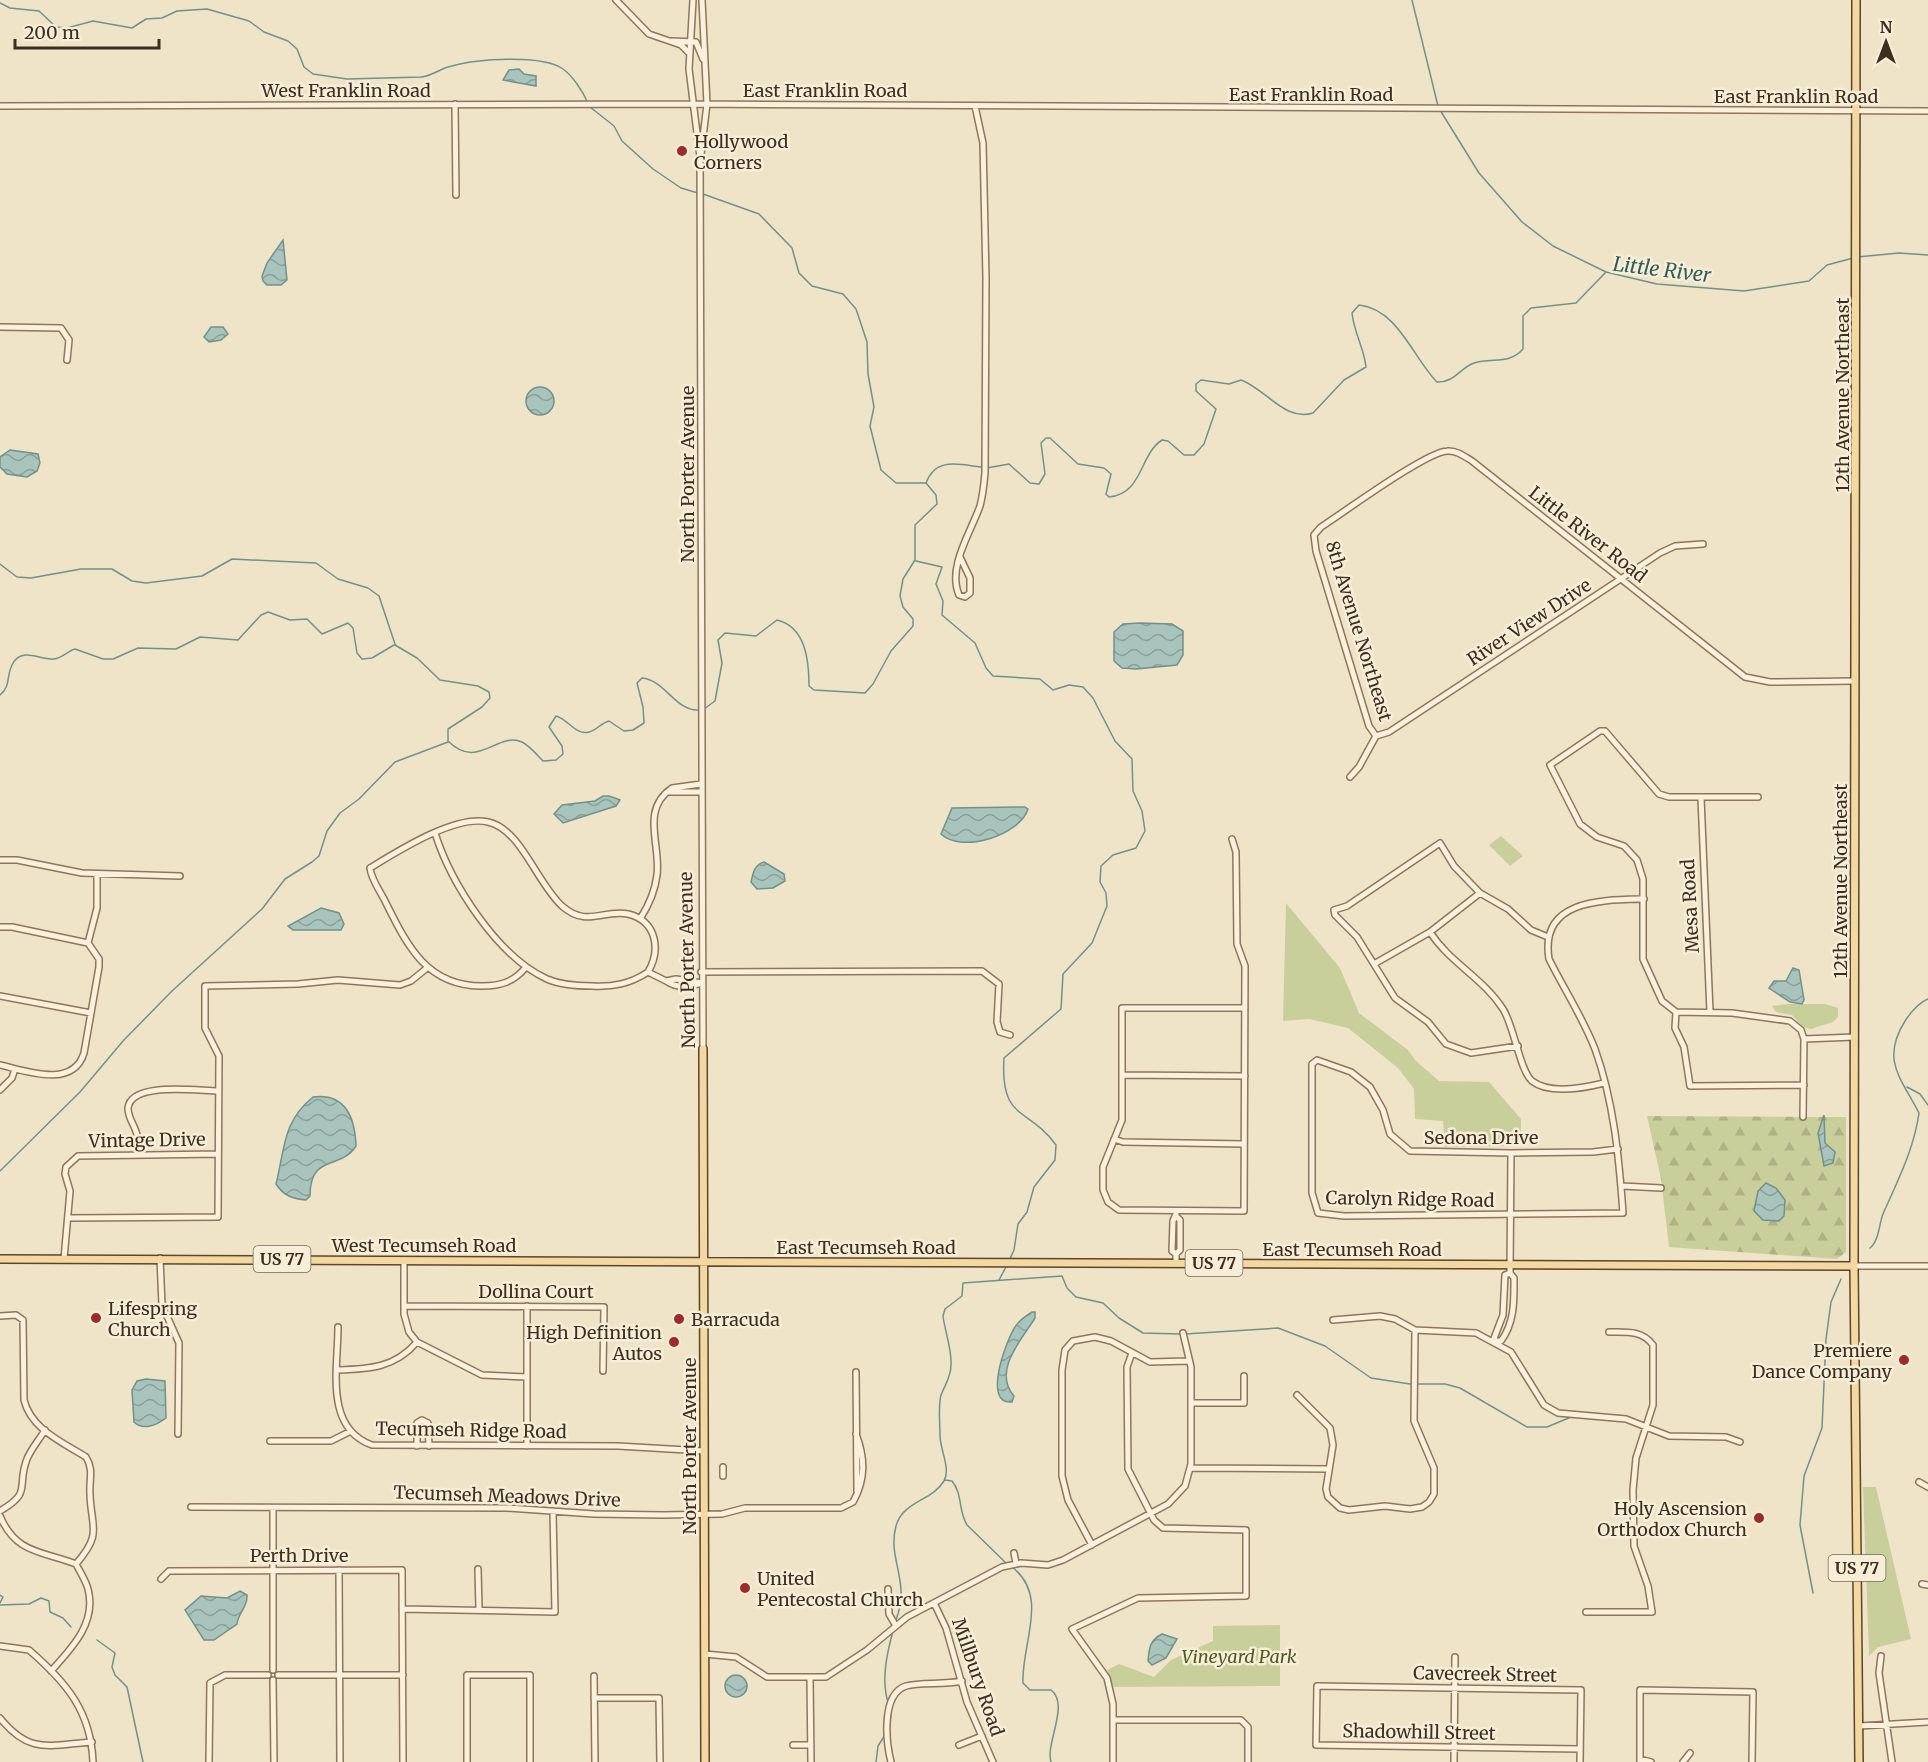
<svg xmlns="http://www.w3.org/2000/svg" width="1928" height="1762" font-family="Merriweather,serif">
<defs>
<pattern id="forest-firs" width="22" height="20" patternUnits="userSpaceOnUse" patternTransform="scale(1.5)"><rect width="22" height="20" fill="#c9cf9b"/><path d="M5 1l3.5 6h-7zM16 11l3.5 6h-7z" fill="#aeb285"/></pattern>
<pattern id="water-waves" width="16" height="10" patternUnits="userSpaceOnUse" patternTransform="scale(1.5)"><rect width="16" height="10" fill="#a9c4bc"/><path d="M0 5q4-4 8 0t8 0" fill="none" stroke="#8ba098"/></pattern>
</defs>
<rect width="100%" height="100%" fill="#f0e4c8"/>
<!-- green -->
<path fill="#c9cf9b" d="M1501,836L1523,856L1510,866L1489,845Z
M1286,903L1340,968L1359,1013L1408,1050L1416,1061L1439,1081L1489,1082L1521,1119V1146L1445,1147L1443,1121L1415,1119L1414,1089L1398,1068L1348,1028L1309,1019L1283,1021Z
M1787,1004H1825L1838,1008V1017L1833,1022L1811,1029L1803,1027L1792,1015L1776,1012L1772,1006Z
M1863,1487H1876L1911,1639L1878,1647L1869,1656Z
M1280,1625V1686L1113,1687L1107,1670L1119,1664L1154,1677L1171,1660L1213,1641V1626Z"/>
<!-- forest -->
<path fill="url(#forest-firs)" d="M1647,1116L1846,1117V1252L1837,1259L1669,1247L1661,1179Z"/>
<!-- water -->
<path fill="url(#water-waves)" stroke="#6f938a" stroke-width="1.5" d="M519,69L524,74L536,76V86L503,80L509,70Z
M283,240L287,280L281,285H267L263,281L262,276L267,263Z
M211,327H223L228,334L221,340L209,342L204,337Z
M526 401a14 14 0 1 1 28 0a14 14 0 1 1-28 0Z
M10,450L38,454L40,463L37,471L27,477L7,474L0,467V457Z
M1140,623L1172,624L1183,631V655L1177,665L1136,669L1122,668L1114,661V632L1123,624Z
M603,796H609L620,800L616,806L563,823L554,814L562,805L595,801Z
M1025,807L1028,809C1020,835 962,854 941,834L952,808Z
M764,862L784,874L785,881L773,888L757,889L751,882C753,874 754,865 764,862Z
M321,908L339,913L344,924L341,930H293L288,926Z
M1793,968L1799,970L1804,1000L1802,1004L1790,1002L1769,988L1774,981H1786Z
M313,1097C346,1093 355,1118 356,1146C340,1171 310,1153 310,1196L306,1200C292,1199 283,1195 276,1184C285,1149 282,1122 313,1097Z
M1824,1115L1825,1143L1835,1152L1833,1163L1824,1166L1818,1133Z
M1766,1183L1776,1188L1785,1200L1784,1216L1779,1221L1763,1220L1754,1211L1758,1191Z
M1032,1312H1035V1318C1022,1339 992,1371 1014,1396L1012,1402C982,1405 1006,1341 1015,1327C1019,1320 1026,1316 1032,1312Z
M146,1379L165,1381L166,1418C157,1425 143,1431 134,1422L132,1390L137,1381Z
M240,1591L247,1595C248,1607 238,1613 237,1624L214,1640H204L185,1610L201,1596L227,1598Z
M1162,1634L1177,1639L1166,1658L1152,1665L1148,1661C1149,1648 1150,1640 1162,1634Z
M725 1686a11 11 0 1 1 22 0a11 11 0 1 1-22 0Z"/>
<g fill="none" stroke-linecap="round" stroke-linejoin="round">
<!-- stream -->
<path stroke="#6f938a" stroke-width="1.5" d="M1412,0L1438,106
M0,3L10,8L39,11L56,27L67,28L93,21L132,28L146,19L162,18L177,11L207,9L249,21L264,32L288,41L297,49L304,67L313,74L347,79L421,77C433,76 440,68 452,66C476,59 542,54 563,69C573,76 583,92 588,103
M590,107L614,126L622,141L653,169L681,188L698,193
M1440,110L1479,173L1522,222L1553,246L1606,272L1657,284L1744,291L1809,281L1827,265L1853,258
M703,194L759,214L792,248L799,273L812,286L843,294L856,309L867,342L868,374L874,407L870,426L881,470L896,483H926
M1857,257L1899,253L1928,255
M987,468L1009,464L1030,483L1039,484L1045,474L1041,443L1046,438H1050L1078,464L1104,468L1111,474L1106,494L1109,497C1143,494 1139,455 1162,440L1168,441L1184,455H1194L1204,444L1216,409L1196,391V384L1201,380L1229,384L1241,380C1266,389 1285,422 1313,413L1344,380L1366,367C1364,348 1354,333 1352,313L1359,305C1398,309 1413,358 1437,382C1454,383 1460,368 1474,363C1493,357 1509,365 1523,349V316L1531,308L1576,303L1606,272
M926,483C936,456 960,465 982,467
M916,561L942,567L936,584L943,601L942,615L975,643L986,668L993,676L1040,679L1053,690L1069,685L1083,687L1093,698L1115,741L1132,759L1133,791L1142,811L1145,831L1136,848L1113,855L1101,866L1100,882L1106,893L1107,906L1092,943L1063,974L1061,1009L1004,1058C1000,1122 1028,1106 1056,1145L1055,1160L1034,1187L1027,1212L1018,1224L1014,1250L1009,1261
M0,564L17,577L31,578L81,569H112L132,581L146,583L202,576L232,559L316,563L338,579L368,588L379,596L395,644
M395,645L417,658L440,680L478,686L489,692L490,698L482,707L448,729V741C478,771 497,731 522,742C530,746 537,755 543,761L556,760L563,754L562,746L549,727L556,716C568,719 576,736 589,732C597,730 601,723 609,721L624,731L633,730L644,723L643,707L637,683L642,678C665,680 676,712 699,710
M0,695C11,686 6,677 12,665C21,646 39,660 54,659C62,658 68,651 75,649L103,659H113L138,648L176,649L200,637L238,640L261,615L268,612L290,620L307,619L322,634L348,623L353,628L357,653L362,659L372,658L394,645
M704,709L715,701L722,663L718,640L725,633L756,636L777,620C806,627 809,661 809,686L814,690L865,693L873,684L891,651L913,626V619L903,607L900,596L903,579L915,560V525L937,504L936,495L926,483
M1907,1087L1920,1094L1928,1105
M0,1171L80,1092L123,1041L172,991L262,909L285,879L312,862L319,856L327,831L340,813L359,799L395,762L448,742
M1870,1248C1879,1241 1879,1224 1883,1214C1898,1180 1914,1149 1919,1113C1902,1079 1880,1061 1905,1021C1911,1012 1918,1003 1928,999
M999,1280L1007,1265
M1185,1334L1278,1328L1325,1346L1371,1378L1410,1384H1445L1460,1388L1527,1427H1547L1571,1417
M945,1480L952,1481C963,1494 958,1511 967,1525L1006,1563
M1012,1567C1050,1596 1021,1644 1023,1683L1030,1690H1051C1070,1704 1045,1744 1051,1762
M1813,1593L1800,1525L1804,1476L1822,1428L1826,1339L1831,1302L1841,1279
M0,1595L3,1597L0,1603
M0,1605L29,1604L41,1598L49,1601L50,1612L63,1618L71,1627
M896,1620C911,1580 887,1560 896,1526C903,1501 932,1501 944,1481C951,1469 940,1449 940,1436C940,1424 938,1407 941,1395C945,1385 951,1377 951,1365C952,1349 945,1332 943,1316L945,1309L962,1296L963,1283L1062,1276L1067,1288L1076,1297L1103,1303L1119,1318L1143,1333L1180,1334
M97,1640L115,1653L112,1667L115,1675L127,1687L143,1762
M888,1702C881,1680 887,1653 893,1631
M890,1726L891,1710
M876,1762L878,1746L885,1735"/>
<defs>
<path id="minor" d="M616,0L649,34L681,45L688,52
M693,0L689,69L700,157L703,1049
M671,41L696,42L703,59
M455,104L456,195
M0,106L693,104L1928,111
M701,154L707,104L702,0
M0,327L61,328L69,340L67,360
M960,557L970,578V593L965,597L959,595C947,567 971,532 980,506C983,495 984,484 985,473L986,278L983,143L975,106
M1376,736L1369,726L1316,551L1314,535L1321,527C1343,513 1426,452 1447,451C1456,450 1464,456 1472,461L1745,677L1770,682L1855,681
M1376,736L1389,732L1660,553L1675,546L1703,544
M1350,777L1359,767L1376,736
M667,792H701
M1758,797H1669L1659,794L1605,731H1600L1550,765L1580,824L1597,837L1624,846L1637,860L1643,879V959L1662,1001L1676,1012L1732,1013L1790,1021L1801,1030L1804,1039L1803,1117
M1701,798L1710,1012
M435,833C451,884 498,957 547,979C561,985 577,986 592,986C613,987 630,984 648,972
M1232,839L1236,852L1237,944L1245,966L1244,1211L1119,1210L1108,1202L1103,1190V1167L1122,1120V1008H1245
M0,860H17L82,873L180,876
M640,919C649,905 655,892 657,875C661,844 640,810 672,788L701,784
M0,927H12L88,943
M1430,932C1450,963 1483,978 1503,1009C1514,1026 1520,1071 1532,1081C1550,1095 1584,1088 1604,1083
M88,943L97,908V874
M1374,964L1430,932L1480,893
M526,967C514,982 501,986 482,986C426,986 407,945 385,901C380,891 371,879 370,868C398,851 456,814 488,822C521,829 536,882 562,906C587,928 603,909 628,914C657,921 661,950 648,972L666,981
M701,972L982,971L999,984L997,1022L1000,1032L1010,1035
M676,979L702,983C689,987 678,989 666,981Z
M0,996L91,1013
M1676,1012L1675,1028L1684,1047L1690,1086L1804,1085
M1804,1039L1855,1037
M1518,1046L1471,1053L1446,1044L1428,1022L1395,998L1357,937L1335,915L1334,910L1347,906L1440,843L1454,866L1480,893L1508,909L1531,930L1548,937
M0,1065C26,1071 73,1089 84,1053L99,967V959L88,943
M1123,1075L1245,1076
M0,1090L12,1078L15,1069
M1114,1139L1123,1142L1244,1144
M1618,1149L1593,1152L1511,1153L1410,1151L1390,1134L1383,1110L1370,1087L1351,1072L1317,1060L1312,1064V1193L1318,1213L1344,1216L1623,1213C1619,1158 1614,1102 1595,1049C1583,1018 1564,989 1549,959C1539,899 1603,900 1644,899
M138,1154C138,1147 138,1141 137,1135C135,1125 128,1119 128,1108C131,1081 198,1091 218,1091
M1622,1186L1661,1188
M1176,1214L1173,1221L1172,1251L1176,1254
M1176,1216L1180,1220V1250L1176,1254V1263
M69,1218L218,1217L219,1056L205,1028V986L298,984L338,980L400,985L411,981L427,968
M160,1258L162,1305L179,1343L178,1434
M64,1259L70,1191L65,1174L66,1167L78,1156L218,1154
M404,1260V1314L409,1332L417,1342L482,1375L527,1377
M1854,1266H1928
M1510,1273L1505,1275L1503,1315L1493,1341H1501C1515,1322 1514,1300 1514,1278L1510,1273L1511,1153
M404,1306L604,1307L603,1371
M0,1316L16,1315L23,1320L24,1400C31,1429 62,1442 86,1457C94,1470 89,1479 90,1494C91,1528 103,1533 76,1564
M1333,1320L1380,1316L1395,1319L1415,1330L1476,1333L1511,1352L1544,1405L1558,1413L1626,1419L1669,1436L1726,1437L1740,1442
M338,1327C338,1368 324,1428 372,1445L618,1446L704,1451
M338,1370C369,1369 395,1368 417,1342
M856,1372L857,1491
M1297,1395L1330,1428L1333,1445L1326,1489L1328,1497L1340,1508L1349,1510L1385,1506L1410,1509L1422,1507L1429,1502L1434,1494V1468L1414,1421L1415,1330
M1191,1403H1244V1376
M270,1441H331L349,1432
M417,1446V1423L422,1420L428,1423L429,1446
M527,1446V1306
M723,1467V1476
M1191,1468L1329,1469
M1919,1482L1928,1487
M191,1507L507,1508L594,1514L663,1515L722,1514L745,1508H841L853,1502C866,1479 865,1458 856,1434
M273,1508V1670
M0,1511C33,1492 16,1487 27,1459C31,1449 39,1440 45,1430
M0,1516C16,1554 42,1551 76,1564C80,1572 86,1581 88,1589C97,1623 71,1649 51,1671
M1092,1545L1068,1500L1062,1476V1370L1065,1350L1073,1341L1095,1337L1111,1341L1150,1362L1189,1361
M1014,1553L1016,1563
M478,1569L479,1609
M339,1570L340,1762
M161,1579L169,1571L402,1570L403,1762
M1922,1584L1928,1585
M888,1589L889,1614L896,1626
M934,1603L946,1628L967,1702L993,1762
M402,1609L555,1612L553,1511
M1586,1612H1652L1648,1586L1634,1546L1633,1490L1636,1458L1653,1405V1345C1642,1330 1626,1332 1609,1332
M0,1646L29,1650C66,1682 91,1711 93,1762
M705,1654L736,1657L767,1677H826L867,1650L907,1617L1002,1567L1021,1563L1048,1565L1063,1560L1168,1504L1185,1486L1191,1464V1367L1183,1333
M1881,1656L1879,1673L1892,1762
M278,1675H403
M594,1676L595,1762
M810,1678L811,1762
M273,1680L274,1762
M594,1698H659L660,1762
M0,1718C30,1755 49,1745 92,1742
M1113,1720H1241L1248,1727V1762
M1859,1726L1928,1722
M793,1745H811
M959,1745L982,1736
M1640,1759L1651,1762
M209,1762L210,1683L225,1675H268
M467,1762V1675H530V1762
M891,1762C886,1742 881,1694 906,1686C921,1682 943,1685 962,1681
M1113,1762V1704L1107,1678L1072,1629L1138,1598L1246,1596V1530L1163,1528L1154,1520L1128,1469L1127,1367L1132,1353
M1454,1762L1455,1657
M1580,1762L1581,1690L1317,1686L1316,1745L1580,1749
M1640,1762V1690L1753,1692L1752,1762
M1683,1762L1690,1753"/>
<path id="major" d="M1856,0L1854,1266L1859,1762
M703,1049L705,1762
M0,1259L1854,1266"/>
</defs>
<!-- minor casing -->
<use href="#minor" stroke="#8d765c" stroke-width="8"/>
<!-- major casing -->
<use href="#major" stroke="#5b4430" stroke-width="10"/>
<!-- minor -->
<use href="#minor" stroke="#faf1dc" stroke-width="5"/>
<!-- major -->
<use href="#major" stroke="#f3d9a0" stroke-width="7"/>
</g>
<!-- markers -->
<g fill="#9e2a2b" stroke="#f7eed8" stroke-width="2">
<circle cx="682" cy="151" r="6"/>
<circle cx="96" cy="1318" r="6"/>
<circle cx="679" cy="1319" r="6"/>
<circle cx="674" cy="1342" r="6"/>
<circle cx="1904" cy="1360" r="6"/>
<circle cx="1759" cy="1518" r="6"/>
<circle cx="745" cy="1588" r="6"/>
</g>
<g text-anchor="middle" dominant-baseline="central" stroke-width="5" stroke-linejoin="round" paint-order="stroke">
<!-- shield labels -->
<g fill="#f7eed8" stroke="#756857" stroke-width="1.5">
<rect x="253.5" y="1246" width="57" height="26" rx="4.5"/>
<rect x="1185.5" y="1250" width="57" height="26" rx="4.5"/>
<rect x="1828.5" y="1555" width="57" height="26" rx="4.5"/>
</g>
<g font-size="16" font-weight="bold" fill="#3d2e20">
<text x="282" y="1259">US 77</text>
<text x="1214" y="1263">US 77</text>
<text x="1857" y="1568">US 77</text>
</g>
<!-- street labels -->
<g font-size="18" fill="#3d2e20" stroke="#f7eed8">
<text x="346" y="90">West Franklin Road</text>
<text x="825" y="90">East Franklin Road</text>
<text x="1311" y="94">East Franklin Road</text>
<text x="1796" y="96">East Franklin Road</text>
<text transform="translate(1842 395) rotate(-90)">12th Avenue Northeast</text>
<text transform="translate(687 474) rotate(-90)">North Porter Avenue</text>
<text transform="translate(1588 534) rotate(38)">Little River Road</text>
<text transform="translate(1529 622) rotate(-33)">River View Drive</text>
<text transform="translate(1359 631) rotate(73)">8th Avenue Northeast</text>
<text transform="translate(1840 881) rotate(-90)">12th Avenue Northeast</text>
<text transform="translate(1690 906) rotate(-93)">Mesa Road</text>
<text transform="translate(687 960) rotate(-91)">North Porter Avenue</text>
<text x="1481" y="1137">Sedona Drive</text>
<text transform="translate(147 1140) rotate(-1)">Vintage Drive</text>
<text transform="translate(1410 1199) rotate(1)">Carolyn Ridge Road</text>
<text x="424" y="1245">West Tecumseh Road</text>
<text x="866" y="1247">East Tecumseh Road</text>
<text x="1352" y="1249">East Tecumseh Road</text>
<text x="536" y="1291">Dollina Court</text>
<text transform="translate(471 1430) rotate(1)">Tecumseh Ridge Road</text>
<text transform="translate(689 1446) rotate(-90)">North Porter Avenue</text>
<text transform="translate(507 1496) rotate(2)">Tecumseh Meadows Drive</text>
<text x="299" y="1555">Perth Drive</text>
<text transform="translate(1485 1674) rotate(1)">Cavecreek Street</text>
<text transform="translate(978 1677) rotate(71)">Millbury Road</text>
<text transform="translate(1419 1732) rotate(1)">Shadowhill Street</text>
</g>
<!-- poi labels -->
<g font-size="18" fill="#3d2e20" stroke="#f7eed8" text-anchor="start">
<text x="694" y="141">Hollywood<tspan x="694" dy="21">Corners</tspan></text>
<text x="108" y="1308">Lifespring<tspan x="108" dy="21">Church</tspan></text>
<text x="691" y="1319">Barracuda</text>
<text x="662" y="1332" text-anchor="end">High Definition<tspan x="662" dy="21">Autos</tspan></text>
<text x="1892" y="1350" text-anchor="end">Premiere<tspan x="1892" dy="21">Dance Company</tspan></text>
<text x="1747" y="1508" text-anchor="end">Holy Ascension<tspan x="1747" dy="21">Orthodox Church</tspan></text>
<text x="757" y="1578">United<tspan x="757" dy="21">Pentecostal Church</tspan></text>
</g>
<!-- park labels -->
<g font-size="18" font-style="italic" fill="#4d5a26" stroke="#f7eed8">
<text x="1239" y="1656">Vineyard Park</text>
</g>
<!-- water labels -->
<g font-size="20" font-style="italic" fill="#2f5d5a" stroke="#f7eed8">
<text transform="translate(1662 269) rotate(7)">Little River</text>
</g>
</g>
<!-- north arrow -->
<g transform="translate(1886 42)" stroke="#f7eed8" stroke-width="4.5" paint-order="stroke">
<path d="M0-4.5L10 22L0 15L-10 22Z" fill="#3d2e20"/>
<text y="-9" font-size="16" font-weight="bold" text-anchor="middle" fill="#3d2e20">N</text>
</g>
<!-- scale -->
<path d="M15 39v9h144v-9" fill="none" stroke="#3d2e20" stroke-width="3"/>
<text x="24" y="39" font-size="18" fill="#3d2e20" stroke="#f7eed8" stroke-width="4.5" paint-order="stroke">200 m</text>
</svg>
